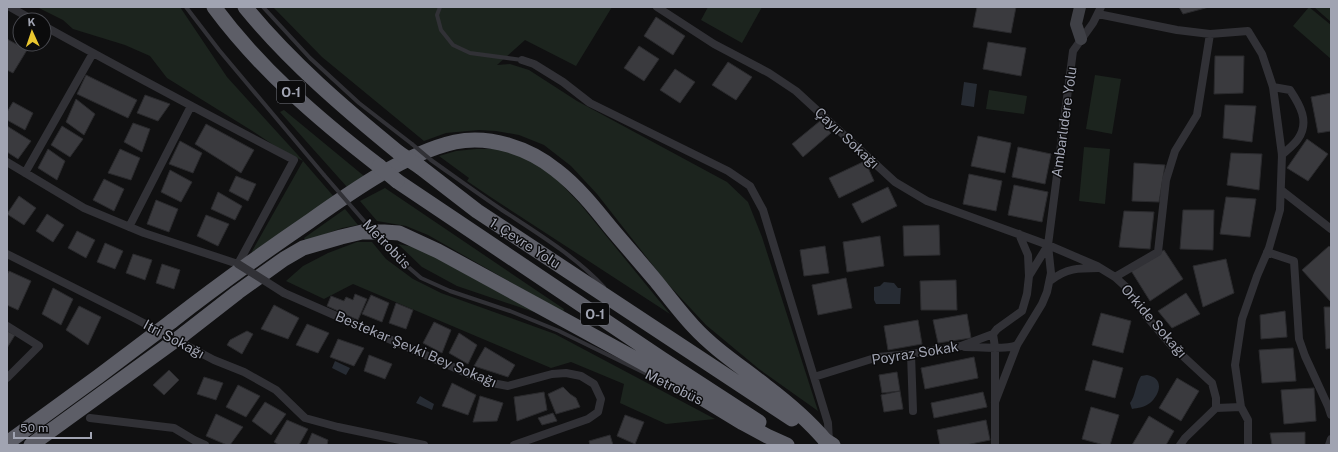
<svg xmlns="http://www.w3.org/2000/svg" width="1338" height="452" font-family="'Public Sans',sans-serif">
<rect width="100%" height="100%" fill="#101011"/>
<!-- green -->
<path fill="#1c241e" d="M37,7H180L227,77L297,154L335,198L251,253L303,161L278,148L254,132L167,78L150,56L125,45L73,29L63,20Z
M273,7H612L576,66L525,40L497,65L510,64L529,70L577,101L727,182L748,202L762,237L818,411L759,369L706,325L666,282L597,194L571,166L544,145L519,135L496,131L479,130L446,133L424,141L322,57Z
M708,7H762L742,43L701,20Z
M1309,7L1331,25V59L1293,26Z
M1314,7H1331V22Z
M1095,75L1121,79L1112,134L1086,129Z
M989,90L1027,96L1024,114L986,109Z
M284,110L364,176L347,187L280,112Z
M1084,147L1110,149L1105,204L1079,201Z
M476,149H500L524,157L549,171L581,205L670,314L492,198L467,181L469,178L439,156L456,151Z
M385,188L564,309L563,312L428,235L406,226L377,221L360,201Z
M345,209L358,225L342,228L306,241L304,238Z
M357,242H372L386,259L413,279L441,293L555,334L715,419L666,424L620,403L624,384L571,362L551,368L353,284L324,299L286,281L303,266L328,253Z
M398,244L413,247L440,258L540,314L457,286L422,267Z"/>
<!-- water -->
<path fill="#272c34" d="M964,82L977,84L974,107L961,105Z
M884,282L894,283L898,288H901L900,304H876L874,300V287L880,286Z
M335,361L350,368L346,375L332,368Z
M1147,375C1164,378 1161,393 1150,403C1145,407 1138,408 1132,409L1130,403C1136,395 1135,385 1141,376Z
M420,396L434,404L432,410L416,403Z"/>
<!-- building -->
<path fill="#3a3a3e" stroke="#2a2a2d" d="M977,7H1016L1011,33L973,27Z
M1179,7H1209L1183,14Z
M656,17L685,36L673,55L644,36Z
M7,39L27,50L13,73L7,70Z
M988,42L1026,48L1021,76L983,69Z
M639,46L659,59L644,81L624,68Z
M1215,56H1244L1243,93L1214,94Z
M728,62L752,77L736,100L712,85Z
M675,69L695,82L680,103L660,90Z
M86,75L137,100L128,118L77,94Z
M1331,93V131L1318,133L1311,97Z
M145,95L170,104L158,121L137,113Z
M76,99L95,114L84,135L66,122Z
M13,102L33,113L25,130L7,120V112Z
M1225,105L1256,106L1252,142L1223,138Z
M820,121L831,133L803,157L792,144Z
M133,123L150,129L142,152L124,142Z
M206,124L254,150L241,173L195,144Z
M7,126L31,141L18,159L7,152Z
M62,126L83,139L70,157L51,145Z
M978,136L1011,143L1005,173L971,166Z
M1307,139L1328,154L1308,181L1287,168Z
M180,141L202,153L193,173L169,164Z
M1018,147L1051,154L1045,184L1012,177Z
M48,149L65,161L57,180L38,168Z
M120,149L140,158L131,180L108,173Z
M1231,153L1262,154L1259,190L1227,185Z
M865,161L874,181L839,198L829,178Z
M1134,163L1165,165L1159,202L1132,201Z
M170,170L192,182L181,202L161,192Z
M969,174L1002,181L996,211L963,204Z
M236,176L256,184L248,201L229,191Z
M104,179L124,189L114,211L93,200Z
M1014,185L1048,192L1042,222L1008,215Z
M888,187L897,206L862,223L852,204Z
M218,192L242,206L235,220L211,209Z
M19,196L36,208L24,225L7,214Z
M1226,197L1256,199L1250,237L1220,234Z
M156,200L178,209L169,232L147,224Z
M1183,210H1214L1213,250L1180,249Z
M1124,211L1154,212L1150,249L1119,247Z
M47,214L64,225L53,242L36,231Z
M206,215L229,224L218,246L197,236Z
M939,225L940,255L904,256L903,226Z
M77,231L95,240L86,258L68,248Z
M880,236L884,266L847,272L843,242Z
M105,243L123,251L115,269L97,262Z
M825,246L829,273L804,276L800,250Z
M1329,246L1331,248V302L1302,270Z
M1164,250L1183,279L1150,301L1130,269Z
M133,254L152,260L145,280L126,273Z
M1226,259L1234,293L1203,307L1193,266Z
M162,264L180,270L174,289L156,283Z
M9,271L31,281L18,310L7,305V275Z
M846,278L852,308L818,315L812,285Z
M956,280L957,310H921L920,281Z
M53,288L73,299L61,325L42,314Z
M1186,293L1200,314L1172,328L1158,311Z
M355,294L367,299L358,320L327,306L331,296L344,301L346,297L353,300Z
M371,295L389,303L382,322L362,314Z
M396,303L413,310L406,329L389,323Z
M274,305L299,318L288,339L261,329Z
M79,306L101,317L88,345L66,330Z
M1324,307H1331V348L1326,349Z
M1285,311L1287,337L1261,339L1260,315Z
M1101,313L1131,321L1123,353L1092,345Z
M967,314L971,338L938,343L933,320Z
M918,320L922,344L888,350L884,326Z
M434,322L451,330L442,353L423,343Z
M307,324L329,333L318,353L296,345Z
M7,331L15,335L7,348Z
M247,331L253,334L242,354L227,345L230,340Z
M459,333L477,345L468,364L449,353Z
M338,339L364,348L354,366L330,357Z
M485,347L515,365L508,377L474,366Z
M1293,348L1296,381L1262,383L1259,350Z
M369,355L392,364L385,379L364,371Z
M974,357L978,378L925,389L921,368Z
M1093,360L1123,368L1115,398L1085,390Z
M169,370L179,380L164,395L153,385Z
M897,372L900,391L882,393L879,375Z
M204,377L223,383L216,400L197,394Z
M1177,378L1199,391L1181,421L1159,408Z
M452,383L476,395L468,415L442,406Z
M238,385L260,396L246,417L226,407Z
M563,387L570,394L576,398L580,407L556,414L548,394Z
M1314,388L1316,421L1284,424L1281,390Z
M900,391L903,409L884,412L881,395Z
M544,392L547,410L517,421L514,397Z
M983,392L987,407L934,418L931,403Z
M480,396L503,403L497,421L473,422Z
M265,402L286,414L271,435L252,421Z
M1091,407L1119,415L1110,445H1104L1082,439Z
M553,413L557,421L542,425L538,418Z
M216,414L243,427L230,445H227L206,436Z
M625,415L644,422L635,444L617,436Z
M1149,416L1174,431L1166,445H1132Z
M287,420L308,429L299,445H279L274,442Z
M986,420L990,440L966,445H940L937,430Z
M1305,432V445H1272L1270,433Z
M312,433L328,440L327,445H307Z
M610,435L613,445H590L589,441Z"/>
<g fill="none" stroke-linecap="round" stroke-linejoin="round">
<!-- lane -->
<path stroke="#313136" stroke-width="4" d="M186,7L219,50L324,175
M263,7L310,58L359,103L412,144
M440,7L437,15L441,30L453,45L470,53L522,60
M431,160C455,177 478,194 502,210C537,233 575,256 604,287
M392,253L421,278L450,291L510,311L559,331L659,380"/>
<!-- street -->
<path stroke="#313136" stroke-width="8" d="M10,7L33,20
M657,7L714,44L769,73L796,91L895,182L927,201L1048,245L1097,266L1115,277L1126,287L1147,317L1171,345L1212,383L1216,398V408
M1098,14L1177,30L1210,34L1248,31L1262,54L1273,87L1282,155L1280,210L1269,248L1257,276L1242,319L1235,365L1241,407L1216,408L1185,438L1180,445
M522,60L534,64L563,82L590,103L728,171L750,186L763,210L828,423L829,442
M1273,87L1290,90C1300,105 1310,122 1298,139C1294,145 1287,150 1282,155
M7,162L84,208L144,233L238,264L294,160C210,116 127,72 44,26
M25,173L93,53
M1281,190L1331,229
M129,227L191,106
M1019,234L1028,255L1029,276
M1267,252L1294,261L1299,339L1305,356L1328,406L1331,415
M7,254L134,318L214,360L244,372L276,390L305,418L338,427L424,445
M1115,277L1158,252L1166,180L1175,151L1197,115L1210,34
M1050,281C1066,268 1079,268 1098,268
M284,293L487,382L508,386L552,374L566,373L581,376L594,384L601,399L598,412L588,419L514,445
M7,326L39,346L7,378
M965,347C977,347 1008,350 1017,345
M911,354L913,411
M814,377L878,357L911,354L961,346L993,334
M995,402L1017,345L1042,304L1047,292L1051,273L1048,245L1073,51L1093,23L1101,7
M1241,407L1248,420V445
M90,418L174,428L194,440L205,445
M995,445V347L993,334L997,329L1022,311L1027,294L1029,276L1048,245
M1329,445L1331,439"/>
<!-- secondary -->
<path stroke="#3f4046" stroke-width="12" d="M1080,7L1076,24L1081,39"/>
<!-- highway -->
<path stroke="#5d5e67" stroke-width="15" d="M214,7C260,69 318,119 379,166
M245,7C290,62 344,108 399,153
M420,167L477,211L792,419
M397,181L662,359L759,422
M172,321C217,286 263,253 310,221C351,192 406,153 455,142C490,135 529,148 556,170C577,186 594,207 610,227C625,245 641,263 656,281C668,296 680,312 693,326C715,350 742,367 767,387C788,403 808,420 825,440
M184,334L238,292L284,259L303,248L341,237L362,232H384L399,233L438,251L656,370L743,423L767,436L787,445"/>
<!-- lane-bridge -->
<path stroke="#313136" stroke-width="4" d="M412,144L431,160
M324,175L392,253"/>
<!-- street-bridge -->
<path stroke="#313136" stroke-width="8" d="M238,264L284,293"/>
<!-- highway-bridge -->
<path stroke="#5d5e67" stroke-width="15" d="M399,153L420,167
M379,166L397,181
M825,440L833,445
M7,443L99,376L172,321
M31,445L184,334"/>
</g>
<g text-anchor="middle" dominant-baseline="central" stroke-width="3" stroke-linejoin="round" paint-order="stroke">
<!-- shield labels -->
<g fill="#0b0b0c" stroke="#747680" stroke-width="1">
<rect x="277" y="81" width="28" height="22" rx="3"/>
<rect x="581" y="303" width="28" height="22" rx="3"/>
</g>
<g font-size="13" font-weight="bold" fill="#a1a4b2">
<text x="291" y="92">O-1</text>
<text x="595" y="314">O-1</text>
</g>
<!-- street labels -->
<g font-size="14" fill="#a1a4b2" stroke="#0b0b0c">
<text transform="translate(1064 122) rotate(-82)">Ambarlıdere Yolu</text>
<text transform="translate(847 138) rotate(43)">Çayır Sokağı</text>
<text transform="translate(525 243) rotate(33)">1. Çevre Yolu</text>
<text transform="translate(387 244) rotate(46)">Metrobüs</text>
<text transform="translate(1154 321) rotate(49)">Orkide Sokağı</text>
<text transform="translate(174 339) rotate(28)">Itri Sokağı</text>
<text transform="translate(416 349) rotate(23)">Bestekar Şevki Bey Sokağı</text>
<text transform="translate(915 353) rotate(-9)">Poyraz Sokak</text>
<text transform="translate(674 387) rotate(26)">Metrobüs</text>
</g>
</g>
<!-- border -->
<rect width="1338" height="452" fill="none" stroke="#a1a4b2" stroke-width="16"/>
<!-- north arrow -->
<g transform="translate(32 32) rotate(357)"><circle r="19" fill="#0b0b0c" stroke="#47484e"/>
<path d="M0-3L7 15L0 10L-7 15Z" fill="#eac72f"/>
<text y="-6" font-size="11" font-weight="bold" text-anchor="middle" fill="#a1a4b2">K</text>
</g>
<!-- scale -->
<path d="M14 432v6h77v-6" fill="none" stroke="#a1a4b2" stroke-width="2"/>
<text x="20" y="432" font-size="12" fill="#a1a4b2" stroke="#0b0b0c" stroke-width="3" paint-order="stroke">50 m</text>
</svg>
